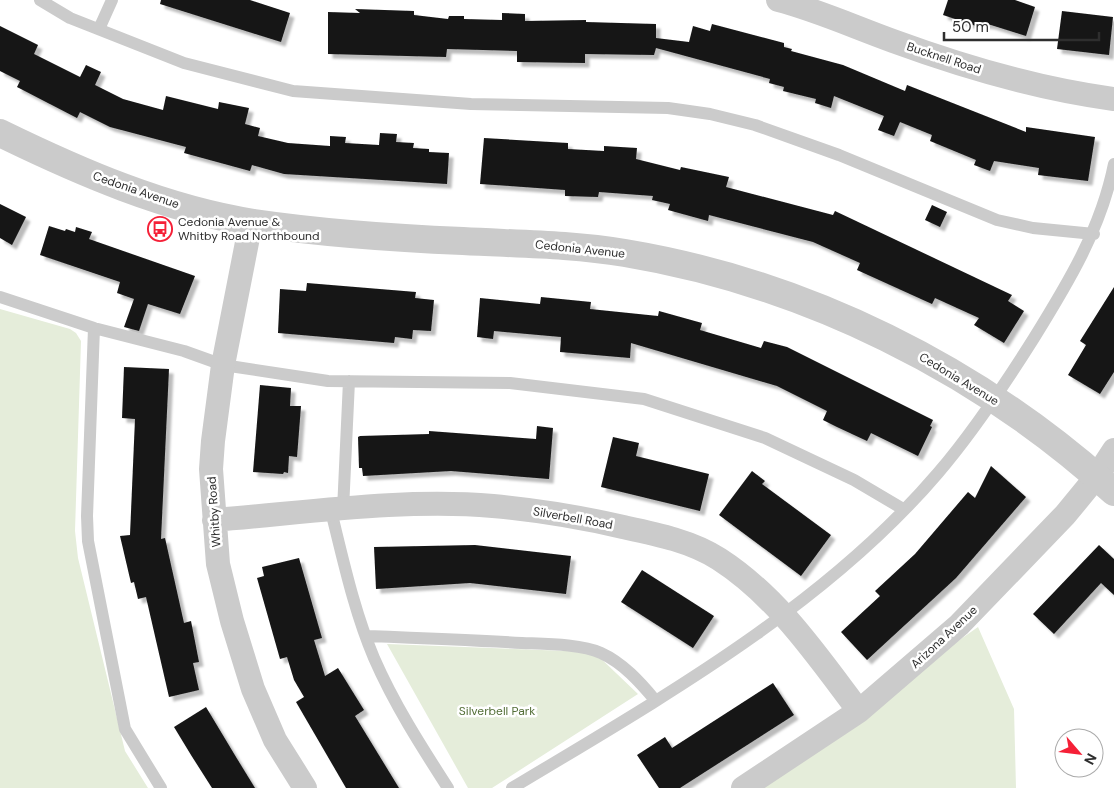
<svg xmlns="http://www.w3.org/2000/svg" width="1114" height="788" font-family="'DM Sans',sans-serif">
<defs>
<filter id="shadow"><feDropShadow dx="4.5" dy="4.5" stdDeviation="1" flood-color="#0004"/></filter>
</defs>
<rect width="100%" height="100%" fill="#fff"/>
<!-- green -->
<path fill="#e5edda" d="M0,309L70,329L76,333L81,341L75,531L78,558L125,751L148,788H0Z
M978,627L1014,709L1016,788H749Z
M387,644L594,652L638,694L492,788H468Z"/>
<!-- building -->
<path fill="#151515" filter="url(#shadow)" d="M161,0H250L290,13L281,42L160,4Z
M948,0H1015L1035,7L1026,36L991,25L984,24L982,28L943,15Z
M355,9L414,11V15L448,19L449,16H464V19L502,20V13L525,14V21L586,20V22L656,24V38L689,42L693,26L710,31L712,24L784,43V47L792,49L791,51L843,65L905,91L907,85L1026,132V127L1095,137L1088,181L1038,175L1039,168L994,161L990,171L974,165L976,160L930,141L932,135L900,122L894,136L878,130L884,116L834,96L831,108L815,103L816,99L783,91L784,87L769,83L770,79L656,48L654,55L585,54V63L517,62V51L447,49L446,57L328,54V12L360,13Z
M1062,11L1113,17L1109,55L1057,49Z
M0,26L38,45L34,54L80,77L86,65L101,72L95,85L123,99L163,110L166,96L218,109L219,102L249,108L245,124L260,128L258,136L288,143L330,146V136L346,137L345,143L379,145L380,133L397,134L396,142L414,143L413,148L429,149V152L449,153L447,184L284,174L252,165L250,171L184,153L186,147L110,127L80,112L77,118L17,87L20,81L0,71Z
M484,138L568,143V149L604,151V146L637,148L636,159L680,170L681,167L729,177L726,187L833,215L835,211L1012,295L1008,301L1024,311L1004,343L974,325L979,318L935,298L932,304L857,270L860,263L813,242L709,215L708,221L668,210L670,204L652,200L653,196L599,192L598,197L565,196V190L480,184Z
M0,204L26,217L12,245L0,238Z
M932,205L947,212L940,227L925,220Z
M49,226L65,231L66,229L75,232L76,227L92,232L89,239L195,276L180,314L148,304L139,331L124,327L134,299L117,293L120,282L40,255Z
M307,283L416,292L415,298L434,300L431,331L413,330L412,339L395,337L394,343L278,333L280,289L306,291Z
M1114,287V372L1100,394L1068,375L1086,345L1080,341Z
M541,297L591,302L590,309L658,316L659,311L702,323L700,330L761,348L764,341L787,347L933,420L930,426L932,427L918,456L871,433L867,441L837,427L823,420L827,411L777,386L631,343L630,358L560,352L561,337L494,331L493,339L477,337L480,298L540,304Z
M124,367L169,369L161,539L165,538L184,623L191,621L199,662L193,663L199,690L169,697L146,597L138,599L134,582L131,583L120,536L130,535L135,419L122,418Z
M260,385L291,388L290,406H301L297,457L289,456L288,473L284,472L283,474L253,472Z
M537,426L553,428L549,479L451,471L363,476L362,468H359L358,437L360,436L429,434V431L536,439Z
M613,437L639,443L636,456L709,474L700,511L601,487Z
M991,466L1026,497L956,578L867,660L841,632L880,596L875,591L915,554L968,492L975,498Z
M752,471L765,481L762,484L831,535L801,576L719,515Z
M475,545L571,556L566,594L470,583L376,589L374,547Z
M1099,545L1114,559V595L1101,583L1054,634L1033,614Z
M299,558L322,638L314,640L325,676L338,668L364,710L355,716L399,788H346L296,702L304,697L294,680L287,657L280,659L257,578L264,576L262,567Z
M642,570L714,616L693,648L621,602Z
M773,683L794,715L680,788H659L637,755L665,737L672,748Z
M206,707L236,757L255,788H212L191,755L174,727Z"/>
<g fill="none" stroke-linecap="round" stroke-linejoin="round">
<!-- service -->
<path stroke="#cbcbcb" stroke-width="12" d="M40,0L70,18L184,63L293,91L471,104L668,108L710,114L755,125L839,155L997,220L1033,228L1094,234
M99,29L112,0
M0,297L94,328L184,351L223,365L328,381L510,383L644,399L765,438L854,480L903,509
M94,328L87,516L88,541L125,729L161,788
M343,510L349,381
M331,511C343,559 354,611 374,658C394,704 421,746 448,788
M367,636C419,638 470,640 522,643C545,644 581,644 601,653C623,663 640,682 655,700
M512,788C660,699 825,606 938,473C974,431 1005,384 1034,338C1068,283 1101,229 1114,164"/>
<!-- minor -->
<path stroke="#cbcbcb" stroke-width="24" d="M778,0C817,10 854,27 893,41C964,67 1038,89 1114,99
M251,222L223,365L213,441L211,469L218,564L232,621L253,689L275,740L305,788
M214,520C304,513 403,498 493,506C537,510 580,517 623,527C656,534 691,541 719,559C778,597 818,657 859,711
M743,788L859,711L959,625L1065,515L1097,476L1114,450"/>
<!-- tertiary -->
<path stroke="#cbcbcb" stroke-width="28" d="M0,133C80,172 165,209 254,223C323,233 393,238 463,241C517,244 571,244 625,253C805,283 979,369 1114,492"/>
</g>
<!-- icons -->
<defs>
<symbol id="bus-ring" viewBox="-11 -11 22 22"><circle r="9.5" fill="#fff" stroke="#f52037" stroke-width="1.5"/><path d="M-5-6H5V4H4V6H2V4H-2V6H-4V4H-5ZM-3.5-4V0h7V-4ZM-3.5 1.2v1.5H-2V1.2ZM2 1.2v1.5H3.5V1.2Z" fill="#f52037"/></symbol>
</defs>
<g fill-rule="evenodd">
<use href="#bus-ring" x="146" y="215" width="28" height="28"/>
</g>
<g text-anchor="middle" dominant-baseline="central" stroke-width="5" stroke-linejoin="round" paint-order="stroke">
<!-- street labels -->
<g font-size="12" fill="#2e2e2e" stroke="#fff">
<text transform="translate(944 58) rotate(18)">Bucknell Road</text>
<text transform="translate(136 190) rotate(19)">Cedonia Avenue</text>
<text transform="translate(580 249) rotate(6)">Cedonia Avenue</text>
<text transform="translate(959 379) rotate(31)">Cedonia Avenue</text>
<text transform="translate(214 512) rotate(-94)">Whitby Road</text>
<text transform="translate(573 518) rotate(10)">Silverbell Road</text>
<text transform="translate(944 637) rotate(-43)">Arizona Avenue</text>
</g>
<!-- poi labels -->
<g font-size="12" fill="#2e2e2e" stroke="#fff" text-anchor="start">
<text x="178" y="222">Cedonia Avenue &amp;<tspan x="178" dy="14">Whitby Road Northbound</tspan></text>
</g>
<!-- park labels -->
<g font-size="12" fill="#536e37" stroke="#fff">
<text x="497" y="711">Silverbell Park</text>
</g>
</g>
<!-- north arrow -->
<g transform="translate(1079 753) rotate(118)"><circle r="24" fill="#ffffff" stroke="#ababab"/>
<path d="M0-4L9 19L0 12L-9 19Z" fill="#f52037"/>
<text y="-8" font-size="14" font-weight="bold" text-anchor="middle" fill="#2e2e2e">N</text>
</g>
<!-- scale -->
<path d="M944 32v8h155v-8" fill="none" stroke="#2e2e2e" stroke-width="2.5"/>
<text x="952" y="32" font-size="15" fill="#2e2e2e" stroke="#ffffff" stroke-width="4" paint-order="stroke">50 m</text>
</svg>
